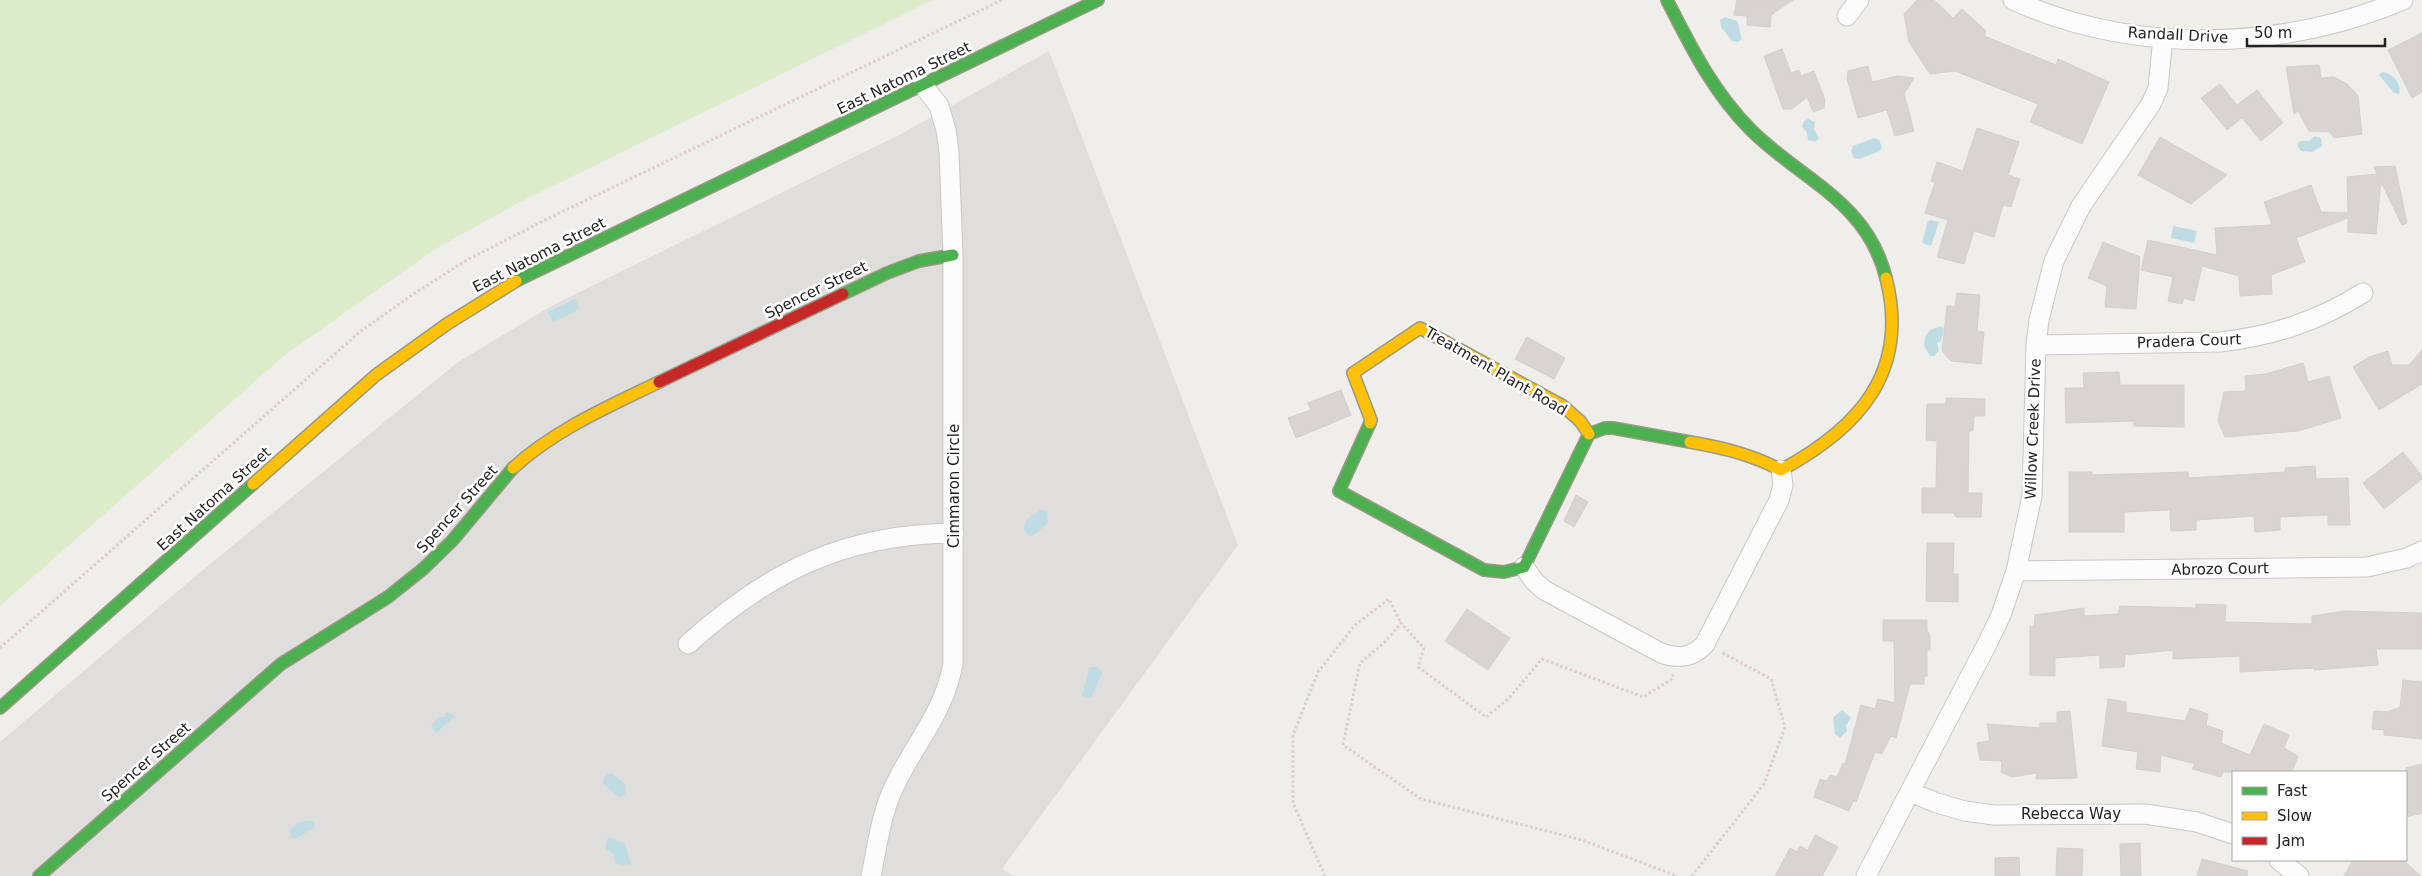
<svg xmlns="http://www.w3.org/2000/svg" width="2422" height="876" font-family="'DejaVu Sans',sans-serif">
<rect width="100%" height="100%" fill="#f0eeeb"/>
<!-- residential -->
<path fill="#dfdedc" d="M1049,51L1238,545L1002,869L1014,876H0V742L204,569L458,362L553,305L901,134Z"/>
<!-- grass -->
<path fill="#ddeccb" d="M0,0H933L520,202L434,250L285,355L0,606Z"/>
<!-- water -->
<path fill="#bfdbe3" d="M1725,17L1737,21L1742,39L1738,42L1732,41L1721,27L1720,20Z
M2383,72C2393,74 2402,83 2399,94L2394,93L2379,75Z
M1808,119L1815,122L1814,129L1819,138L1815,142L1808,140L1807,133L1802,127L1804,121Z
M2315,136L2321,138L2322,146L2312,152L2301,151L2297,145L2300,141H2309Z
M1874,138L1879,140L1882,147L1880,151L1859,159L1854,158L1851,151L1853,146Z
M1931,220L1939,222L1931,246L1922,243L1928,221Z
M2173,226L2197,231L2194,243L2171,238Z
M575,299L580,309L553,322L548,312Z
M1941,326L1944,329L1941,341L1937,343L1939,351L1934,356H1930L1924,346L1925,337L1930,330Z
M1040,510L1047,511L1048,523L1034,535L1029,536L1024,530C1024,518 1031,517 1040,510Z
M1092,667H1098L1102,673L1091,698L1082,696L1089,669Z
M1842,710L1851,718L1846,726L1847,731L1840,738L1835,734L1833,718Z
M446,712L455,716L436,733L431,726L438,717H444Z
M608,774H612L626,785L625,794L619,797L603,784L604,777Z
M306,820L315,822L314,828L295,839L291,837L290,830L296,824Z
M609,837L625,844L631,864L622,865L615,863L614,854L605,849L606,842Z"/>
<!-- building -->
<path fill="#d7d4d2" stroke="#d3d0cc" d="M1737,0H1793L1771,15L1770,27L1747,25V16L1734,15Z
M1917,0H1934L1953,18L1962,9L1986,31L1984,36L2056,65L2058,59L2109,82L2082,144L2030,122L2038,104L1955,71L1930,74L1909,42L1904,14Z
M2422,33V92L2412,98L2388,50Z
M1782,49L1791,73L1799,70L1801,76L1814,71L1825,100L1824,108L1813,112L1807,97L1792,109H1783L1764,56Z
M2319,65L2321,78L2334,77L2347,84L2358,96L2362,134L2334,138L2330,132L2309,131L2298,111L2294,114L2286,67Z
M1868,66L1872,82L1897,76L1914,78L1904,94L1914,131L1895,136L1887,110L1858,118L1847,79L1848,71Z
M2220,84L2237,105L2257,90L2283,123L2261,141L2242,118L2227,130L2201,98Z
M1977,128L2019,142L2008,175L2020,179L2011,207L2003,205L1994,237L1974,231L1964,264L1937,257L1948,220L1925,213L1935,182L1931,181L1937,162L1963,171Z
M2160,137L2227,175L2191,204L2138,175Z
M2395,166L2407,223L2402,225L2381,182L2376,234L2348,232V218L2296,238L2305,262L2271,275L2272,294L2240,296L2239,276L2202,266L2194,301L2184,298L2182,304L2168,301L2173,277L2141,270L2148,240L2217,255L2215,228L2272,225L2264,202L2311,185L2321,212L2348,213L2347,177L2377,174L2374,167Z
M2103,242L2140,257L2136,309L2105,307L2107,286L2088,278Z
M1957,293L1980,295L1977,331L1984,332L1981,364L1951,361L1942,351L1947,306L1955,307Z
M1527,337L1565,358L1554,379L1515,359Z
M2422,350V384L2379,410L2353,367L2369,357L2388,351L2392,365H2409Z
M2303,363L2308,382L2329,376L2341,418L2298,431L2225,437L2218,421L2224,392L2246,391L2245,376L2265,374Z
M2119,372L2120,385H2184V427L2134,426V421L2066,423L2065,388H2084L2083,373Z
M1341,390L1351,415L1296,438L1288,418L1311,410L1308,403Z
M1946,398L1985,399V416H1974L1973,431H1969L1968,493H1982L1981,517H1956L1953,513H1922V488H1936L1937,441L1926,440L1927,404H1946Z
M2403,452L2422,476V479L2384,509L2363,483Z
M2315,466L2316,479L2348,478L2350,525H2328V515L2280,517V530L2255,532L2254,516L2196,520V530L2171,531L2170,510L2124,512V532H2069V472H2092V475L2188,472L2189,478L2285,472V468Z
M1576,495L1588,502L1574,527L1564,521Z
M1927,543H1954L1953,574H1958V602L1926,601Z
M2196,604L2226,605L2225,622L2312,624V616L2344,611L2422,613V649H2376L2378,665L2314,670V668L2240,672V656L2173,659V650L2125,655L2124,667L2100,668V655L2055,658V676L2030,675V626L2034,627L2035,615L2084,608V616L2118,614L2120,606L2196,608Z
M1467,609L1510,638L1488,670L1445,641Z
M1883,620H1927V630L1930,636V650H1927V676H1924V684H1910L1896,738L1891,736L1882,754L1875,752L1856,802L1853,801L1849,811L1814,797L1820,779L1827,781L1830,775L1837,777L1843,763L1845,764L1861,705L1875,709L1878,699L1895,703L1894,641H1883Z
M2403,680L2422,682V739L2384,735V730L2372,729L2374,711L2387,712L2400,707Z
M2108,699L2126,702V712L2185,721L2190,708L2208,714L2206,725L2223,731L2221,743L2250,755L2264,724L2289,735L2284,748L2298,756L2292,772H2223L2221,777L2192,769L2195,764L2161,755L2160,772L2136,769L2138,752L2102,746Z
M2070,711L2077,778L2036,779L2037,773L2012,777L2001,772L2002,761L1980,760L1977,743L1990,741L1987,724L2040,728V723H2057V712Z
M2422,764V813L2406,817V768Z
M1815,835L1838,847L1822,876H1775L1790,848L1797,852L1800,846L1808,850Z
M2140,843L2141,876H2121L2120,844Z
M2057,848L2083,849L2082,876H2056Z
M2019,857L2020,876H1995V858Z
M2202,859L2248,871L2247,876H2197Z
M2353,860H2403L2421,876H2344Z"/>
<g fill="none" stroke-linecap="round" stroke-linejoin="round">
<defs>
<path id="street" d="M2013,0C2134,55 2281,51 2403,0
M1847,16L1859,0
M2036,345L2220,342C2273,336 2318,321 2363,293
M1524,567L1535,582L1544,590L1661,653C1678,659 1692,658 1705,644L1779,500L1783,485L1781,470
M2016,571L2367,567L2407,558L2422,551
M688,644C768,572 844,534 954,533
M1910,792L1937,803L1965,811L1994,815L2145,814L2197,822L2233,834
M2279,860L2299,876
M871,876C877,847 881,814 894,787C914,744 944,713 953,664V255L949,152L946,130L939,106L923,85
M1866,876L1988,642L2001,615L2016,571L2032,496L2036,345L2039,320L2054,261L2081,206L2151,104L2158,88L2163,37"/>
<path id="fast" d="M1667,0C1691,47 1713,92 1751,130C1801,180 1867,201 1886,278
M516,281L1098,0
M843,294L887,273L919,261L953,255
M1370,423L1339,491L1484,570L1504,572L1524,567L1589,434L1605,428H1613L1690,442
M0,708L253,484
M39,876L281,664L388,597L423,569L452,541L513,468"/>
<path id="slow" d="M1370,423L1371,420L1353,373L1420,328L1563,406L1580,421L1589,434
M1690,442C1724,448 1750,454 1781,470C1859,428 1910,372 1886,278
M513,468C556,429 608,407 659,382
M253,484L376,375L447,324L516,281"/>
<path id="jam" d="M659,382L843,294"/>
</defs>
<!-- street casing -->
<use href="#street" stroke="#c9c8c7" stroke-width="21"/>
<!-- fast casing -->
<use href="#fast" stroke="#999a82" stroke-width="14"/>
<!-- slow casing -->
<use href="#slow" stroke="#999a82" stroke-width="14"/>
<!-- jam casing -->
<use href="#jam" stroke="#999a82" stroke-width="14"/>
<!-- path -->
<path stroke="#dccecd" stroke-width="3" stroke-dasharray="2.5 2.5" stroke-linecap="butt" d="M0,648L361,331L412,295L465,261L545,220L1002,0
M1673,674L1672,679L1643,697L1542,659L1509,698L1486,717L1418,667L1424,648L1401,623L1384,643L1360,663L1343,745L1421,799L1582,840L1677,876
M1325,876L1293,803V735L1318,672L1355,625L1389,599L1401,623
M1692,876L1764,784L1785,727L1771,679L1721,652"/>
<!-- street -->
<use href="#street" stroke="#fdfcfc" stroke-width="19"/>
<!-- fast -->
<use href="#fast" stroke="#4caf50" stroke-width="11"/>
<!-- slow -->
<use href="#slow" stroke="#ffc107" stroke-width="11"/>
<!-- jam -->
<use href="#jam" stroke="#c62828" stroke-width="11"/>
</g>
<g text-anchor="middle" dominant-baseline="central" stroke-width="5" stroke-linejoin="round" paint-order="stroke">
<!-- street labels -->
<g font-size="15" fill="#222" stroke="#fff">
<text transform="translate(2178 35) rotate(3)">Randall Drive</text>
<text transform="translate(904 78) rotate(-26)">East Natoma Street</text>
<text transform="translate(539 255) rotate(-27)">East Natoma Street</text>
<text transform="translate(816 290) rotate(-26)">Spencer Street</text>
<text transform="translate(2189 341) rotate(-2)">Pradera Court</text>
<text transform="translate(1496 371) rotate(30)">Treatment Plant Road</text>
<text transform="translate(2033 429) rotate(-88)">Willow Creek Drive</text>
<text transform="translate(954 486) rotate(-90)">Cimmaron Circle</text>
<text transform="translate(214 499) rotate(-42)">East Natoma Street</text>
<text transform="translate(457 509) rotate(-48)">Spencer Street</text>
<text transform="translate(2220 569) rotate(-1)">Abrozo Court</text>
<text transform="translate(146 762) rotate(-41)">Spencer Street</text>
<text x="2071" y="814">Rebecca Way</text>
</g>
</g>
<!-- legend -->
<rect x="2232" y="771" width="175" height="90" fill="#ffffff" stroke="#a7a7a7"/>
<rect x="2242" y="787" width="25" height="8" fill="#4caf50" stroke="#a7a7a7"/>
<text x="2277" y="796" font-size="15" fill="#222222">Fast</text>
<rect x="2242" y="812" width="25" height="8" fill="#ffc107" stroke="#a7a7a7"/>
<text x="2277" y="821" font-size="15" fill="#222222">Slow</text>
<rect x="2242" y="837" width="25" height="8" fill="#c62828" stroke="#a7a7a7"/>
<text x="2277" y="846" font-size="15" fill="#222222">Jam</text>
<!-- scale -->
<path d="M2247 38v8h138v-8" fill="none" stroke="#222222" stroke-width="2.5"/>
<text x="2254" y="38" font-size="15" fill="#222222" stroke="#ffffff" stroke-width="4" paint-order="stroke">50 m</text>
</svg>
